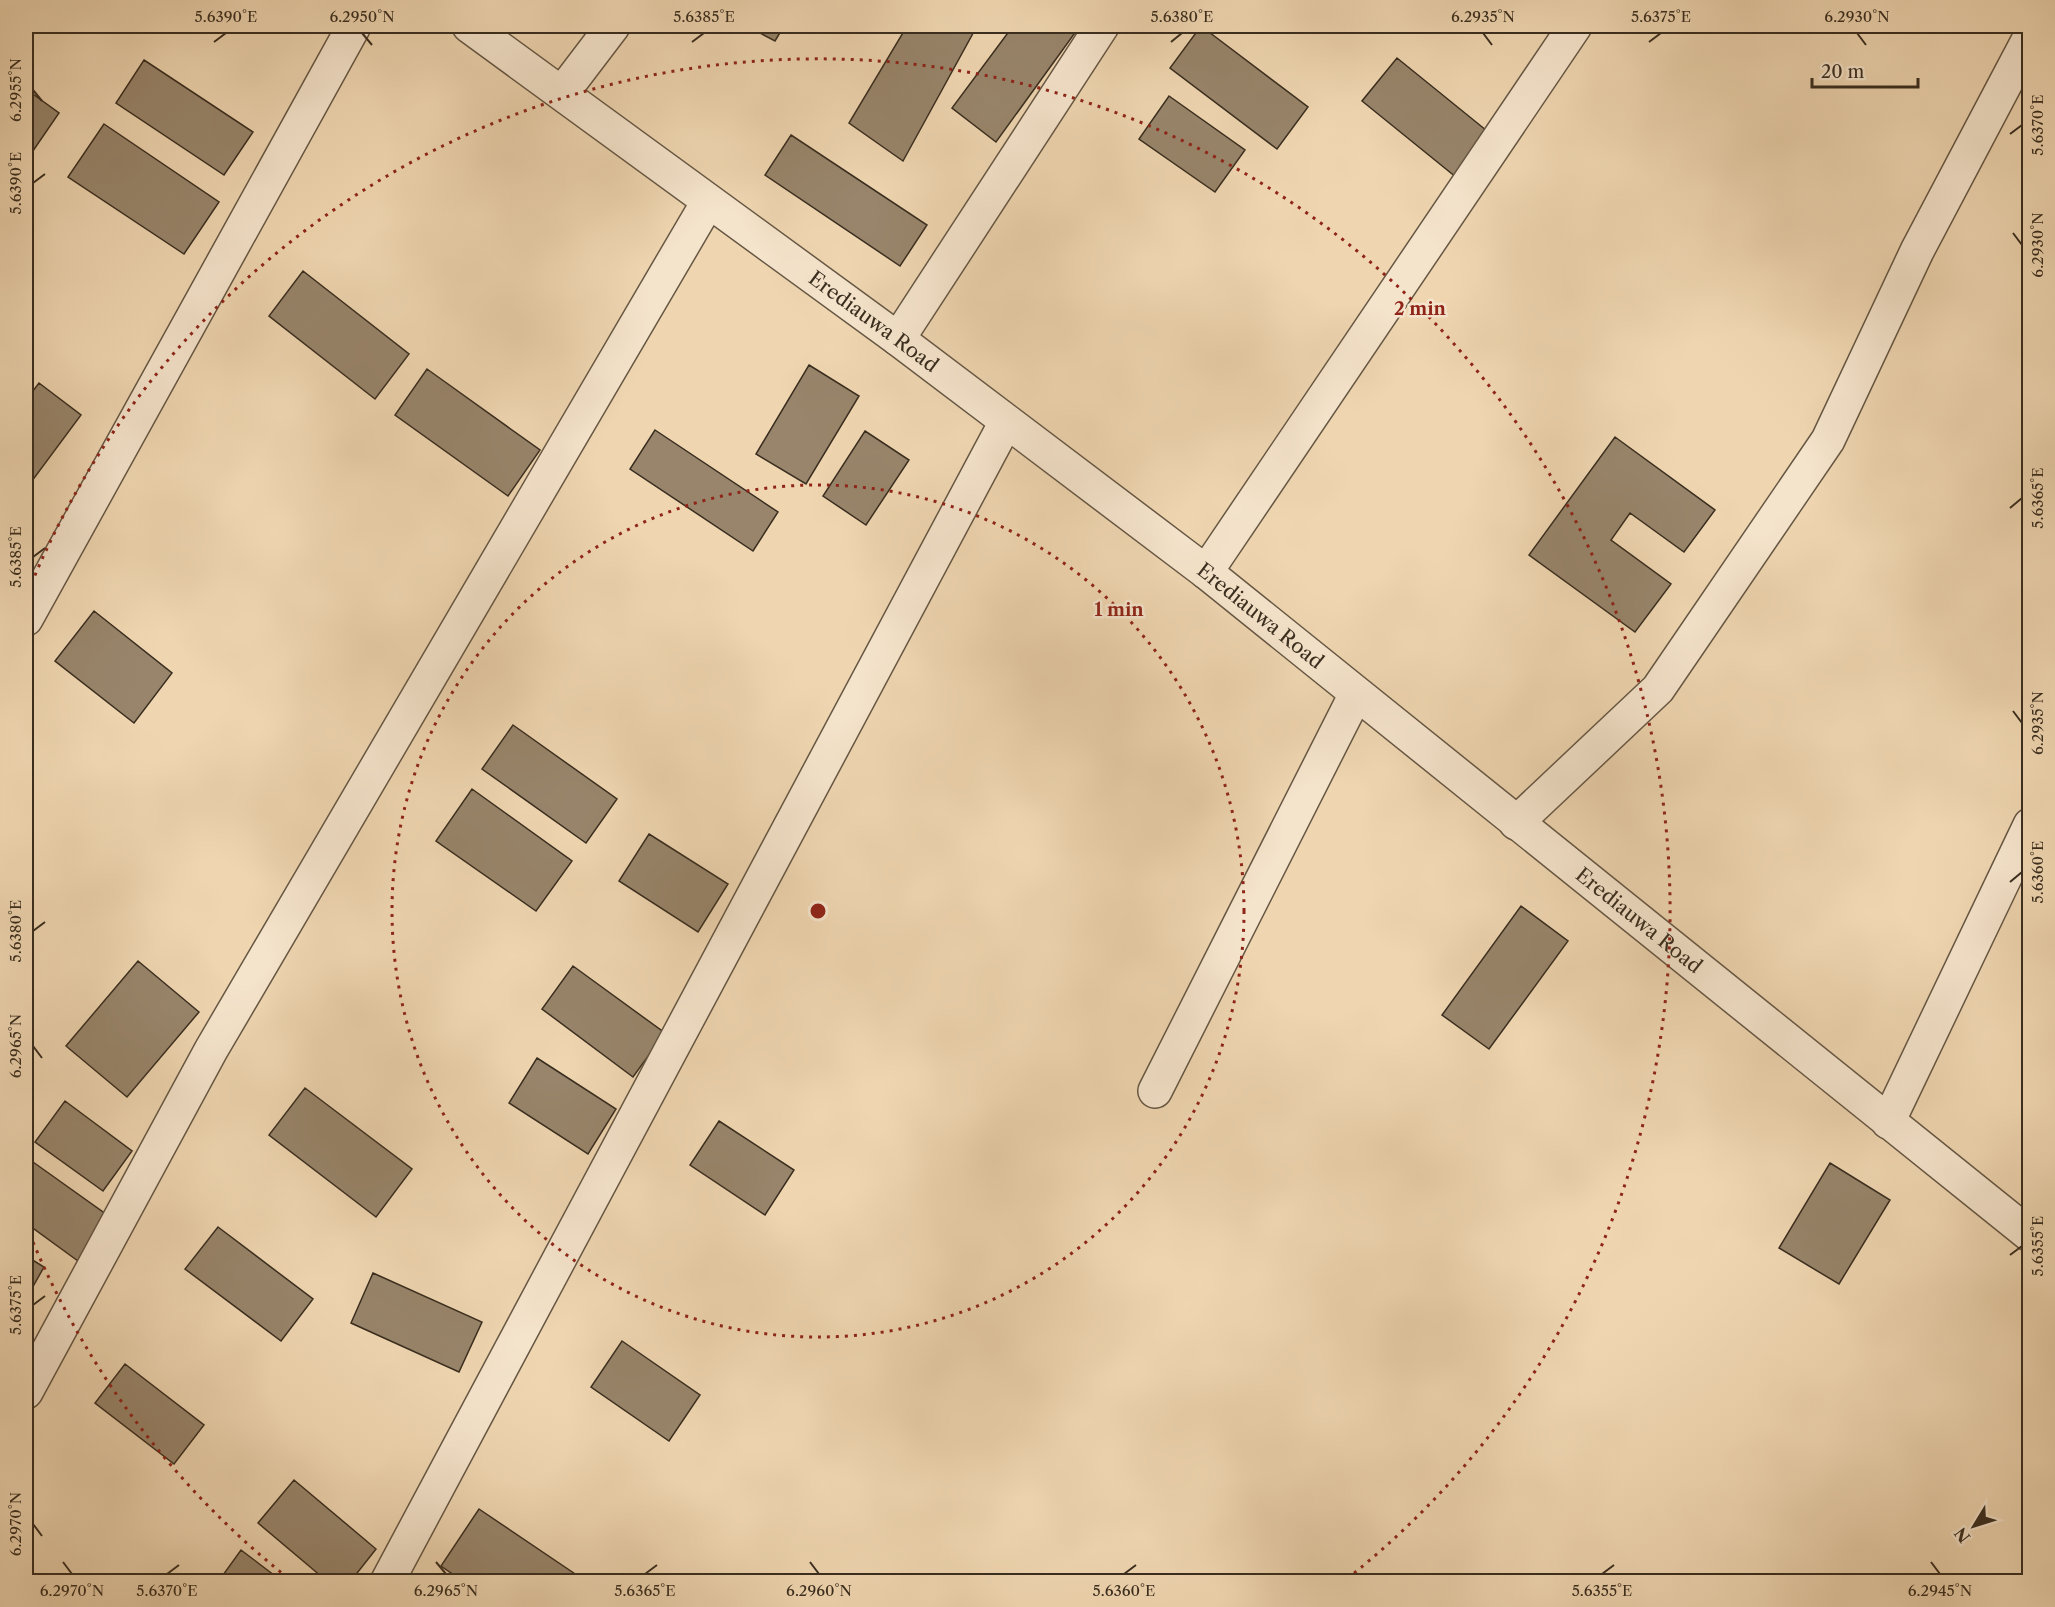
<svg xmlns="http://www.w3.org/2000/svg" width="2055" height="1607" font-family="'Libre Caslon Text',serif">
<rect width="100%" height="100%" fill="#efd6b1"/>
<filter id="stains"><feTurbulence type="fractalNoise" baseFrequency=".00333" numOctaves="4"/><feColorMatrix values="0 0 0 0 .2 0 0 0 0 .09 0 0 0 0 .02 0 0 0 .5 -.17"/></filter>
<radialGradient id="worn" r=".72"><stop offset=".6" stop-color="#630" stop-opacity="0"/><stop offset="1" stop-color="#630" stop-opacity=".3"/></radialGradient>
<!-- building -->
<path fill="#98856b" stroke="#392d1f" stroke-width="1.5" d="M747,26H784L775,41Z
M907,26H977L903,161L849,123Z
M1013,26H1071L1077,30L996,142L952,108Z
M1201,26L1308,107L1277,149L1170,68Z
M1397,58L1497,139L1462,182L1362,101Z
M144,60L253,132L224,175L116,103Z
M26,89L59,113L26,161Z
M1169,96L1245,150L1215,192L1139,139Z
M104,124L219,202L184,254L68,177Z
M791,135L927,225L900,266L765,175Z
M303,271L409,354L375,399L269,316Z
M809,365L859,396L806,484L756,454Z
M427,369L540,450L508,496L395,415Z
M39,383L81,415L26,489V400Z
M655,430L778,512L753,551L630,469Z
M865,431L909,460L866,525L823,496Z
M1615,437L1715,510L1684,552L1630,513L1611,540L1671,584L1635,632L1529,555Z
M94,611L172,673L134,723L55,661Z
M513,725L617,799L586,843L482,769Z
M472,789L572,861L536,911L436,841Z
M649,834L728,884L698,932L619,881Z
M1521,906L1568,941L1489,1049L1442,1015Z
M138,961L199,1012L127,1097L66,1046Z
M573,966L665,1033L633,1077L542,1009Z
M537,1058L616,1109L588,1154L509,1103Z
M305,1088L412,1169L376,1217L269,1135Z
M65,1101L132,1151L103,1191L35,1142Z
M719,1121L794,1170L765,1215L690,1165Z
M26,1157L110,1217L78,1261L26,1223Z
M1830,1163L1890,1200L1839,1284L1779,1248Z
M218,1227L313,1299L281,1341L185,1269Z
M26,1256L44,1267L26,1299Z
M373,1273L482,1322L459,1372L351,1323Z
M622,1341L700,1395L669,1441L591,1387Z
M125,1364L204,1425L174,1464L95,1403Z
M294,1480L376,1549L350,1582H328L258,1523Z
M479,1509L587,1582H464L441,1566Z
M241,1550L283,1582H218Z"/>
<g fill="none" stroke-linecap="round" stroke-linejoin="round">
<defs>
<path id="minor" d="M562,93L613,26
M898,339L1102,26
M1206,572L1575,26
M26,619L354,26
M1516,823L1658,689L1828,440L1917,251L2030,37
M1155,1091L1356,694
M1888,1122L2030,825
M26,1392L211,1050L708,202
M387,1582L1006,422"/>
<g id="tertiary">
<path id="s1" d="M469,26L898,339L1206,572L2030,1235"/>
</g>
</defs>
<!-- minor casing -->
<use href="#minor" stroke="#665744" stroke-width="36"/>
<!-- tertiary casing -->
<use href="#tertiary" stroke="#665744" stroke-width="36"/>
<!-- minor -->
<use href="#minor" stroke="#f5e4cc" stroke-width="33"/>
<!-- tertiary -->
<use href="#tertiary" stroke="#f5e4cc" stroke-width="33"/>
</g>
<!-- ticks -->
<path fill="none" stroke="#392d1f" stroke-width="2" d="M362,33L372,45M1483,33L1492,45M1857,33L1866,45M214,42L226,33M692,42L704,33M1171,42L1182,33M1649,42L1661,33M33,90L42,101M2010,134L2022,125M33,183L45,174M2013,233L2022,245M2010,508L2022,498M33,557L45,548M2013,711L2022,723M2010,882L2022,872M33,931L45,922M33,1046L42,1058M2010,1255L2022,1246M33,1305L45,1296M33,1524L42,1536M63,1562L72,1574M436,1562L446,1574M810,1562L819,1574M1931,1562L1940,1574M167,1574L179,1565M645,1574L657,1565M1124,1574L1136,1565M1602,1574L1614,1565"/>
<!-- distance rings -->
<g fill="none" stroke="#8f2418" stroke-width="3" stroke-dasharray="3 6">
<circle cx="818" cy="911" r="426"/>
<path d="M288 1578A852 852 0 0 1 28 1230M28 592A852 852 0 1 1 1348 1578"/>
</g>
<g text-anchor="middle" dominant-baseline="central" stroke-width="5" stroke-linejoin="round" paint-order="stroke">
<!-- street labels -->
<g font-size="20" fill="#392d1f" stroke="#f5e4cc">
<text stroke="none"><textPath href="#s1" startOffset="501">Erediauwa Road</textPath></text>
<text stroke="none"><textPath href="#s1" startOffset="987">Erediauwa Road</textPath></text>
<text stroke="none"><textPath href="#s1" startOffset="1473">Erediauwa Road</textPath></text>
</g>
</g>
<circle cx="818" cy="911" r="9" fill="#8f2418" stroke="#f5e4cc" stroke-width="3"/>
<g font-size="18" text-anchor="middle" font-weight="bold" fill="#8f2418" stroke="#f5e4cc" stroke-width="5" stroke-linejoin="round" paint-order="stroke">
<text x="1420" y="315">2 min</text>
<text x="1119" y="616">1 min</text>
</g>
<!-- margin -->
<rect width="2055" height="1607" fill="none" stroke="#efd6b1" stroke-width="66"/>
<!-- north arrow -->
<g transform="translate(1974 1526) rotate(232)" stroke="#f5e4cc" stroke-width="4.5" paint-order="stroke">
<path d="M0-4.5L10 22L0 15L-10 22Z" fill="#392d1f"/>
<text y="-9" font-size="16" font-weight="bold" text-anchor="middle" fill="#392d1f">N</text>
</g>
<!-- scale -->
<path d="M1812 78v9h106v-9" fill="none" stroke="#392d1f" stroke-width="3"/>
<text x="1821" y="78" font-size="18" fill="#392d1f" stroke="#f5e4cc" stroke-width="4.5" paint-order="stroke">20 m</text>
<rect x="33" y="33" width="1989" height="1541" fill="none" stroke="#392d1f" stroke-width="2"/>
<g font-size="15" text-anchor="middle" fill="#392d1f">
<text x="226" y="22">5.6390°E</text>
<text x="362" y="22">6.2950°N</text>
<text x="704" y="22">5.6385°E</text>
<text x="1182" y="22">5.6380°E</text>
<text x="1483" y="22">6.2935°N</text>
<text x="1661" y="22">5.6375°E</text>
<text x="1857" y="22">6.2930°N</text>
<text transform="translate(16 90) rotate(-90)" y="5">6.2955°N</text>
<text transform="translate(2038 125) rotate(-90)" y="5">5.6370°E</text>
<text transform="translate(16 183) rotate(-90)" y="5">5.6390°E</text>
<text transform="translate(2038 245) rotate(-90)" y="5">6.2930°N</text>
<text transform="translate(2038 498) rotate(-90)" y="5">5.6365°E</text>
<text transform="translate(16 557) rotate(-90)" y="5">5.6385°E</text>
<text transform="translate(2038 723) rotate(-90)" y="5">6.2935°N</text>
<text transform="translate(2038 872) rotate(-90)" y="5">5.6360°E</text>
<text transform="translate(16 931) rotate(-90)" y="5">5.6380°E</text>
<text transform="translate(16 1046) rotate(-90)" y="5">6.2965°N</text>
<text transform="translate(2038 1246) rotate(-90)" y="5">5.6355°E</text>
<text transform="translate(16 1305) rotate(-90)" y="5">5.6375°E</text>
<text transform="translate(16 1524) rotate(-90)" y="5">6.2970°N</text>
<text x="72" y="1596">6.2970°N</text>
<text x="167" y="1596">5.6370°E</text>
<text x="446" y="1596">6.2965°N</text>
<text x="645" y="1596">5.6365°E</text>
<text x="819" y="1596">6.2960°N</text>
<text x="1124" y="1596">5.6360°E</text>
<text x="1602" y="1596">5.6355°E</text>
<text x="1940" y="1596">6.2945°N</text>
</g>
<rect width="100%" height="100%" filter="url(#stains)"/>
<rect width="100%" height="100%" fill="url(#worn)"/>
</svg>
